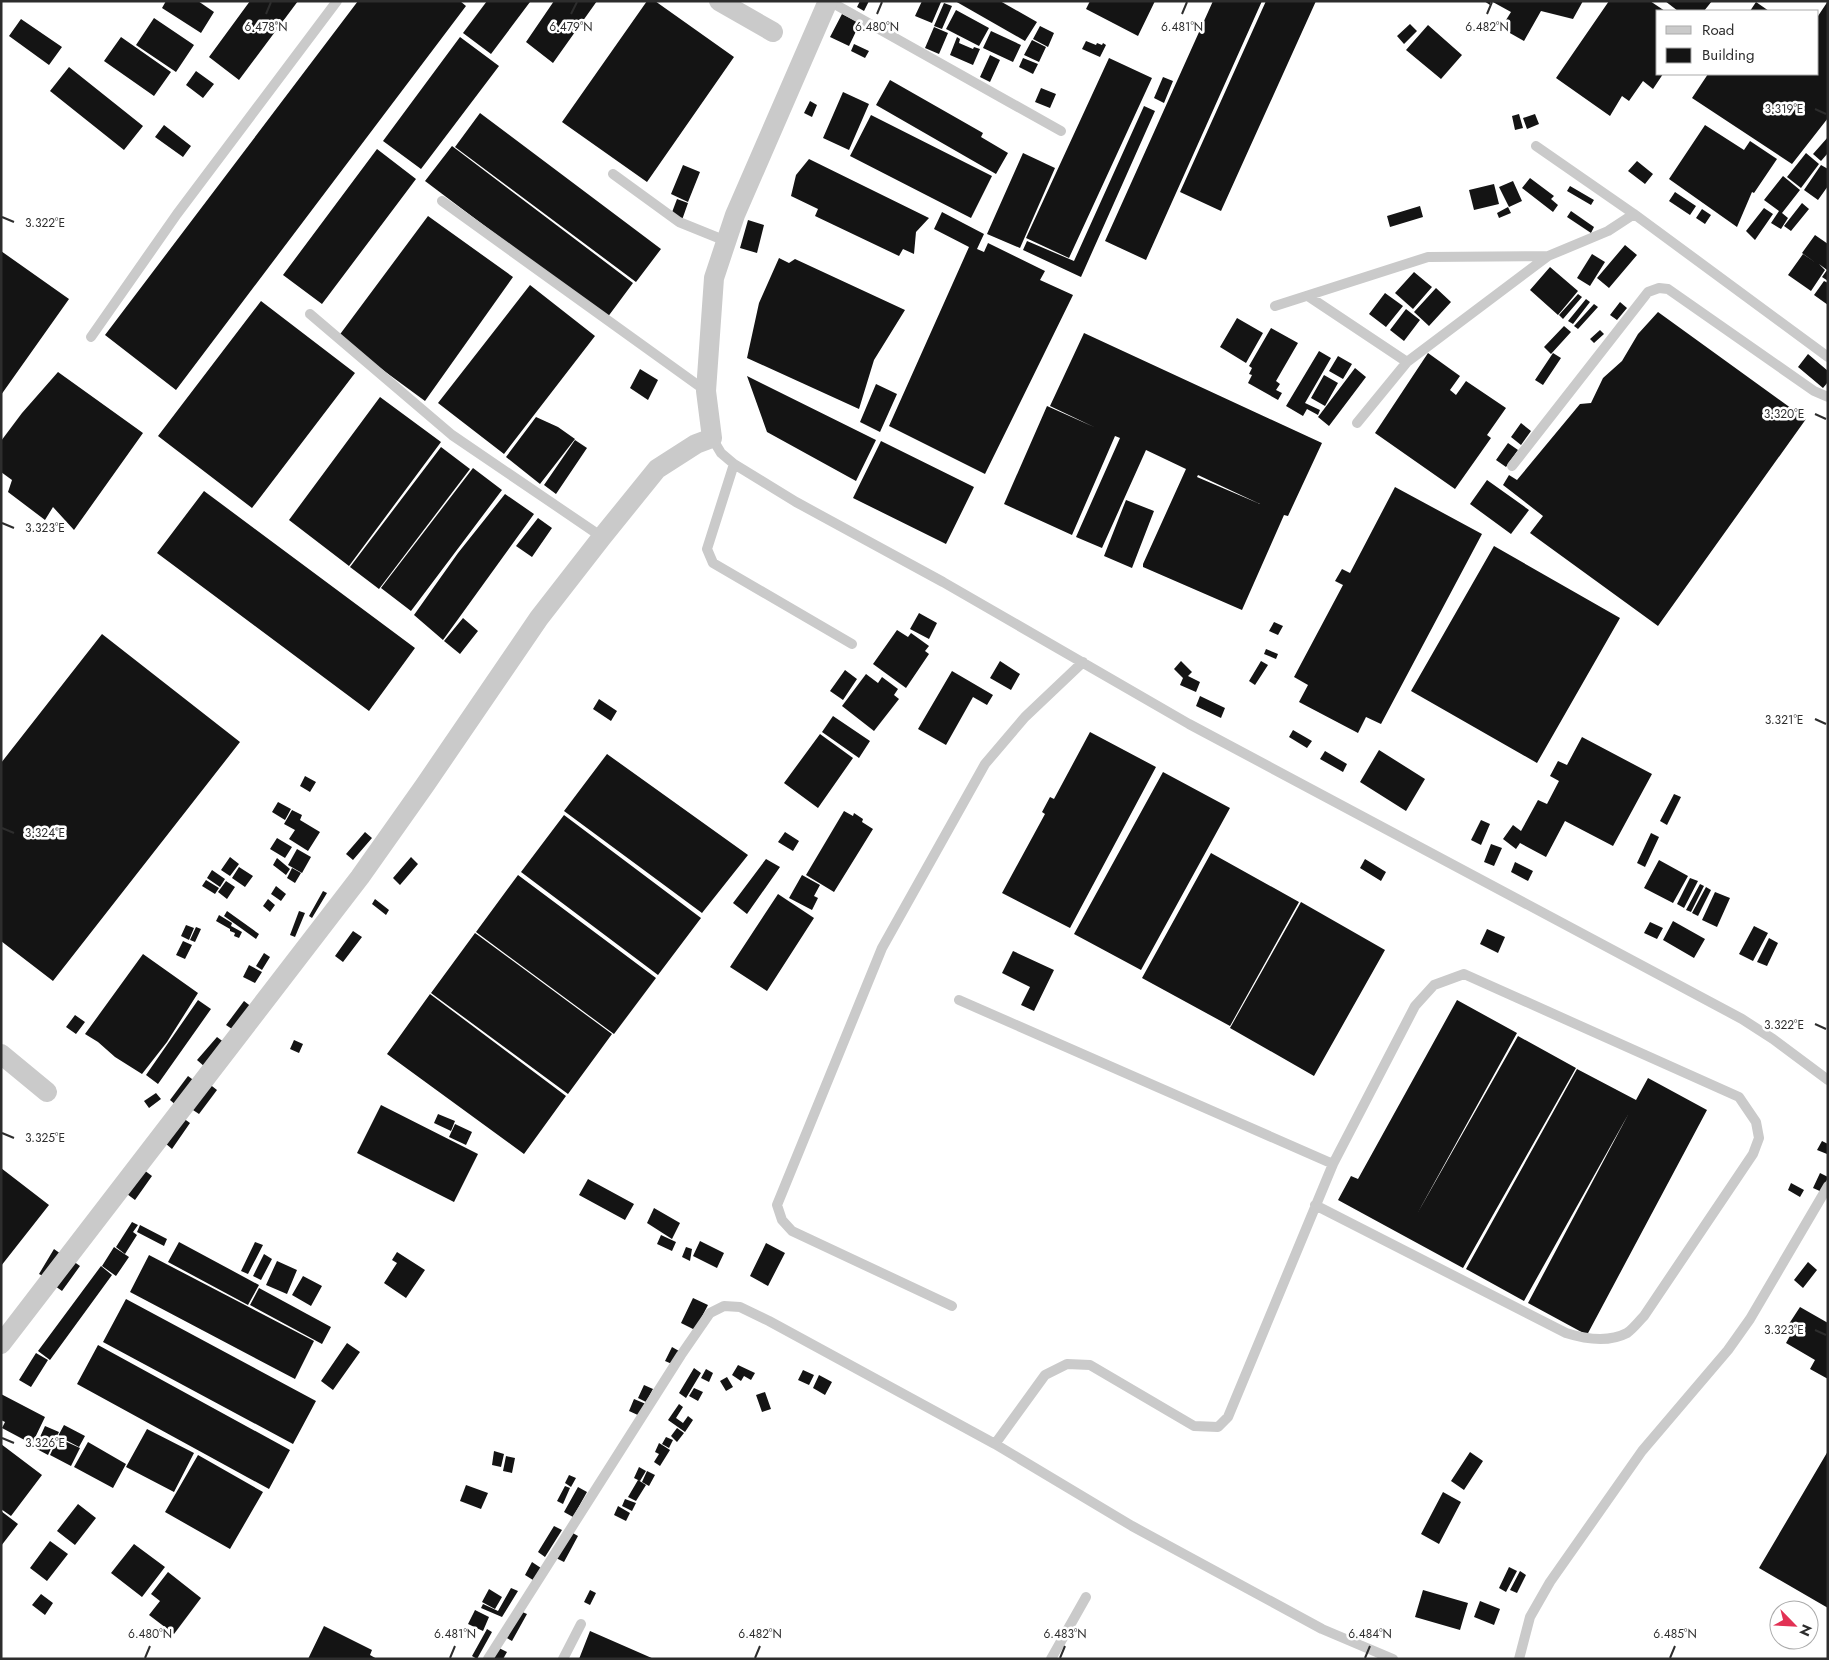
<svg xmlns="http://www.w3.org/2000/svg" width="1829" height="1660" font-family="Jost,sans-serif">
<rect width="100%" height="100%" fill="#fff"/>
<!-- building -->
<path fill="#141414" fill-rule="evenodd" d="M166,1H198L214,12L201,33L162,8Z
M250,1H298L239,80L209,57Z
M358,1H460L466,6L176,390L105,335Z
M487,1L530,2L491,54L463,33Z
M554,1H597L553,63L526,42Z
M647,1H655L734,57L647,182L562,122Z
M860,1H869L864,11L857,7Z
M922,1L941,2L932,23L915,16Z
M955,1H1000L1037,22L1025,41Z
M1090,1H1155L1138,36L1086,9Z
M1213,1H1262L1146,260L1105,241Z
M1266,1H1316L1221,211L1180,192Z
M1484,1H1583L1573,19L1541,11L1524,41L1501,28L1511,12L1491,1L1490,5Z
M1609,1H1650L1665,11H1658V74H1663L1653,89L1643,81L1629,101L1622,96L1610,116L1556,78Z
M1665,1H1712L1704,11H1678Z
M1828,1V118L1792,164L1692,98L1708,74H1818V16Z
M1756,2L1769,11H1750Z
M944,3L952,6L942,29L934,26Z
M956,10L989,28L979,46L946,29Z
M842,14L860,23L849,46L830,37Z
M154,18L194,45L176,72L136,45Z
M21,19L62,47L49,65L9,36Z
M1410,24L1417,31L1404,44L1397,36Z
M1428,25L1462,55L1441,79L1406,50Z
M1040,26L1054,33L1048,47L1033,39Z
M934,27L948,33L939,54L925,48Z
M991,31L1021,45L1013,62L983,48Z
M121,37L171,72L154,96L104,61Z
M460,37L499,66L421,169L383,141Z
M957,37L960,39L959,43L973,49L974,47L980,49L973,65L950,55Z
M1032,40L1046,47L1039,62L1024,55Z
M1086,41L1096,45L1097,43L1102,45L1103,43L1106,45L1100,57L1082,49Z
M854,44L869,51L865,58L851,51Z
M990,55L1000,60L990,82L980,77Z
M1023,58L1038,64L1033,74L1019,67Z
M1109,58L1152,78L1069,258L1026,238Z
M69,67L143,126L124,150L50,91Z
M196,71L214,84L203,98L186,85Z
M1163,77L1173,81L1164,103L1154,98Z
M890,80L983,133L981,137L1008,153L996,174L876,105Z
M1041,88L1056,94L1050,108L1035,102Z
M843,92L869,104L849,150L823,138Z
M810,101L817,105L812,117L804,113Z
M1144,106L1155,111L1081,277L1023,250L1027,241L1074,261Z
M480,113L661,249L636,282L455,147Z
M1519,114L1523,128L1515,130L1512,116Z
M1535,114L1539,124L1527,129L1523,118Z
M871,115L992,176L971,218L850,156Z
M164,125L191,146L183,157L155,137Z
M1705,125L1744,150L1750,141L1777,159L1754,193L1752,192L1737,227L1669,179Z
M1828,137V153L1821,161L1813,154Z
M452,146L633,283L607,318L425,181Z
M377,149L416,179L322,304L283,275Z
M1023,153L1055,168L1020,248L987,234Z
M1806,153L1819,164L1801,188L1787,177Z
M809,159L929,218L916,232L914,254L903,249L899,256L815,216L818,209L791,196L796,175Z
M1637,161L1653,174L1645,184L1628,171Z
M683,165L700,172L688,202L671,194Z
M1821,165L1828,169V186L1818,200L1804,190Z
M1783,176L1800,190L1782,213L1788,218L1781,229L1771,223L1779,211L1764,200Z
M1530,178L1554,196L1551,199L1558,205L1553,212L1522,188Z
M1513,181L1522,201L1509,207L1499,187Z
M1494,184L1499,204L1474,210L1469,190Z
M1570,186L1594,200L1591,205L1567,191Z
M1675,192L1696,206L1690,215L1669,201Z
M677,199L688,203L682,220L671,215Z
M1802,203L1809,209L1791,231L1784,226Z
M1420,206L1423,217L1390,227L1387,216Z
M1508,207L1511,213L1499,218L1497,213Z
M1764,208L1773,214L1755,240L1746,231Z
M1702,209L1711,215L1705,224L1696,218Z
M1571,211L1594,227L1591,233L1567,217Z
M942,212L984,234L977,249L984,252L988,243L1045,271L1040,280L1073,295L985,474L889,426L969,247L934,229Z
M428,216L513,277L425,401L338,337Z
M748,220L764,225L757,253L740,248Z
M1815,235L1828,244V281L1822,277L1827,270L1819,264L1825,270L1811,291L1788,275L1803,254L1816,263L1802,253Z
M1625,245L1637,255L1609,288L1597,278Z
M1,251L69,299L1,395Z
M1592,254L1605,262L1590,286L1577,278Z
M779,258L789,263L795,259L905,310L874,360L859,409L747,358L759,303Z
M1550,267L1578,291L1558,315L1530,290Z
M1414,272L1432,287L1413,309L1395,293Z
M1824,281L1828,283V305L1814,295Z
M530,285L595,336L504,454L438,403Z
M1436,288L1451,302L1429,326L1414,312Z
M1385,293L1403,306L1386,327L1369,314Z
M1578,294L1582,297L1563,319L1559,315Z
M1586,299L1590,302L1573,324L1568,321Z
M261,301L355,373L252,508L158,436Z
M1620,302L1627,308L1617,320L1610,315Z
M1594,304L1598,307L1578,329L1574,326Z
M1406,309L1420,320L1404,341L1390,330Z
M1658,312L1806,419L1658,626L1530,533L1543,516L1503,485L1509,475L1517,480L1580,404L1591,403L1603,378L1622,361L1638,334Z
M1237,318L1263,333L1246,363L1220,347Z
M1564,326L1571,332L1551,354L1544,347Z
M1271,328L1298,343L1276,381L1280,384L1276,390L1282,393L1278,400L1248,383L1252,375L1249,374L1252,368L1249,366Z
M1600,330L1604,334L1594,343L1590,339Z
M1084,333L1322,443L1288,516L1284,515L1242,610L1143,567V564L1186,469L1146,450L1102,548L1076,537L1120,438L1115,436L1072,535L1004,504L1047,406L1094,427L1050,406ZM1198,475L1260,504L1197,477Z
M1319,351L1331,358L1305,403L1320,410L1318,415L1307,409L1303,416L1286,406Z
M1428,353L1460,376L1450,390L1456,395L1466,381L1506,408L1487,435L1491,438L1455,489L1375,433Z
M1553,353L1561,358L1543,385L1535,380Z
M1808,354L1828,371V382L1823,388L1798,367Z
M1338,356L1352,364L1343,379L1329,371Z
M1355,368L1366,377L1329,426L1318,417Z
M640,369L658,380L648,400L630,388Z
M58,372L143,433L74,530L53,507L45,520L8,492L12,480L1,472V441L22,413Z
M1324,375L1338,383L1325,406L1311,398Z
M747,376L876,440L856,481L767,432Z
M876,384L897,394L880,432L860,422Z
M380,397L441,442L349,566L289,520Z
M536,417L558,427L575,439L540,484L506,457Z
M1521,423L1531,431L1521,445L1511,437Z
M575,440L587,448L556,494L544,485Z
M881,441L974,487L946,544L853,498Z
M1508,443L1518,450L1506,467L1496,460Z
M441,447L470,469L379,589L350,567Z
M473,468L502,490L411,611L381,588Z
M1487,480L1529,510L1511,534L1470,504Z
M1395,487L1482,534L1381,724L1366,717L1358,733L1299,702L1308,685L1294,677L1343,585L1335,581L1342,569L1350,573Z
M204,491L415,648L369,711L157,553Z
M505,494L534,514L443,640L414,615L458,553Z
M1126,500L1154,511L1132,568L1104,556Z
M538,518L552,528L532,557L516,546Z
M1494,546L1620,618L1537,763L1411,691Z
M919,613L937,623L929,639L910,629Z
M463,618L478,631L460,654L444,641Z
M1274,622L1283,626L1278,635L1269,631Z
M897,630L908,637L911,633L929,646L925,651L929,654L906,688L873,664Z
M102,634L240,742L53,981L1,941V763Z
M1266,649L1278,654L1276,659L1264,654Z
M1000,661L1020,674L1011,690L990,678Z
M1181,661L1192,672L1188,676L1200,682L1196,692L1180,685L1183,678L1174,669Z
M1261,661L1268,665L1255,685L1249,681Z
M845,670L857,679L843,700L830,691Z
M952,671L993,695L987,705L973,697L946,745L918,729Z
M866,674L878,683L882,677L898,689L894,695L899,699L874,731L842,706Z
M1200,696L1225,708L1221,718L1196,706Z
M599,699L617,711L611,721L593,709Z
M833,716L870,741L859,758L822,732Z
M1293,730L1312,741L1307,748L1289,737Z
M1090,732L1156,767L1070,928L1002,893L1045,814L1042,812L1050,797L1054,799Z
M820,734L853,758L818,808L784,783Z
M1582,737L1652,774L1613,846L1565,821L1546,857L1520,843L1516,849L1503,839L1513,825L1521,831L1538,800L1547,804L1559,781L1550,776L1558,761L1567,765Z
M1379,750L1425,779L1406,811L1360,782Z
M1325,751L1347,764L1343,772L1320,759Z
M607,754L748,855L702,913L564,811Z
M1163,772L1230,808L1141,970L1074,934Z
M305,776L316,782L310,792L300,786Z
M1674,794L1681,797L1667,825L1660,821Z
M278,802L291,809L285,820L272,812Z
M292,810L302,815L300,820L320,832L308,851L289,839L295,830L284,824Z
M844,811L853,816L854,813L863,819L862,822L873,829L834,892L806,875Z
M564,815L701,918L658,975L521,872Z
M1481,820L1490,824L1481,845L1471,840Z
M365,832L372,838L353,860L346,854Z
M785,832L799,841L793,851L778,842Z
M1651,833L1659,837L1645,867L1637,863Z
M277,838L292,847L285,858L270,849Z
M1491,844L1502,848L1494,866L1484,862Z
M297,849L311,857L302,873L288,865Z
M1211,853L1299,902L1230,1026L1142,978Z
M230,857L239,864L230,876L221,870Z
M411,857L418,864L400,885L393,878Z
M277,858L290,869L286,875L273,865Z
M766,859L780,867L747,914L733,903Z
M1365,859L1386,872L1381,881L1360,868Z
M1659,860L1688,876L1673,903L1644,888Z
M1515,862L1533,871L1528,881L1511,872Z
M239,867L253,876L245,887L232,878Z
M292,868L301,873L295,883L287,878Z
M212,870L225,879L220,887L207,878Z
M518,875L656,978L614,1034L476,932Z
M802,875L820,885L814,896L818,898L812,910L789,898Z
M1690,878L1698,881L1684,908L1677,904Z
M206,880L219,888L215,894L202,886Z
M226,881L235,887L227,899L218,892Z
M1700,884L1704,886L1691,912L1686,910Z
M276,886L286,894L281,901L271,894Z
M1706,887L1711,890L1698,916L1692,913Z
M323,891L327,893L312,918L309,916Z
M1715,892L1730,898L1717,927L1702,920Z
M778,894L814,918L767,991L730,967Z
M268,899L275,905L270,912L263,906Z
M375,899L389,910L386,915L372,904Z
M1301,902L1385,950L1314,1076L1230,1028Z
M227,911L259,934L256,939L224,916Z
M299,911L305,913L295,937L290,935Z
M219,915L232,923L231,926L242,932L239,938L234,936L235,933L230,931V929L216,921Z
M1673,921L1705,939L1694,958L1663,940Z
M1650,922L1663,928L1657,939L1644,933Z
M186,925L194,928L189,940L181,936Z
M1754,926L1768,933L1753,961L1739,954Z
M196,927L201,929L195,942L190,940Z
M1487,929L1505,937L1498,953L1480,944Z
M353,931L362,937L343,962L335,956Z
M475,933L612,1034L568,1094L431,993Z
M1769,938L1778,943L1767,966L1757,962Z
M183,941L192,945L185,959L176,955Z
M1013,951L1054,970L1034,1011L1021,1005L1030,987L1002,973Z
M264,953L270,957L262,970L256,966Z
M143,954L198,993L167,1042L142,1074L115,1057L98,1042L85,1034Z
M249,965L262,972L255,983L243,977Z
M430,994L566,1096L524,1154L387,1054Z
M198,1000L211,1009L158,1084L146,1075Z
M1457,1000L1517,1033L1417,1214L1518,1036L1576,1068L1463,1268L1338,1200L1351,1176L1358,1179Z
M244,1001L253,1008L235,1031L226,1025Z
M75,1015L85,1022L76,1034L66,1027Z
M217,1037L225,1043L205,1067L197,1060Z
M294,1040L303,1044L299,1053L290,1049Z
M1577,1069L1636,1100L1648,1078L1707,1110L1587,1335L1528,1303L1629,1113L1524,1301L1466,1269Z
M188,1076L196,1082L177,1106L170,1100Z
M208,1083L217,1090L199,1114L190,1108Z
M156,1093L161,1099L149,1108L144,1101Z
M381,1105L478,1154L454,1202L357,1153Z
M438,1114L455,1121L451,1131L434,1123Z
M183,1118L190,1123L172,1149L165,1143Z
M455,1124L472,1132L466,1145L449,1137Z
M1822,1141L1828,1144L1827,1154L1817,1150Z
M1,1168L49,1205L1,1266Z
M144,1170L152,1176L135,1200L127,1194Z
M1820,1173L1828,1177L1822,1192L1813,1188Z
M588,1179L634,1204L625,1220L579,1195Z
M1791,1183L1804,1190L1800,1197L1788,1190Z
M654,1208L680,1223L672,1239L647,1223Z
M132,1222L138,1225L133,1232L137,1235L125,1254L116,1247Z
M140,1225L167,1239L164,1246L137,1232Z
M661,1235L676,1242L672,1251L657,1244Z
M700,1241L724,1253L717,1268L693,1256Z
M179,1242L259,1285L248,1305L168,1262Z
M255,1242L263,1245L248,1274L241,1271Z
M766,1243L785,1253L768,1286L750,1276Z
M114,1247L129,1257L116,1276L102,1266Z
M686,1247L692,1249L690,1261L682,1257Z
M54,1249L61,1254L47,1278L39,1274Z
M397,1252L425,1270L406,1298L384,1283L397,1263L392,1260Z
M264,1254L272,1259L261,1280L253,1276Z
M149,1255L314,1341L295,1379L130,1292Z
M73,1261L80,1266L62,1291L55,1286Z
M277,1261L297,1270L287,1294L266,1285Z
M1808,1262L1817,1270L1803,1288L1794,1280Z
M101,1266L112,1275L50,1360L38,1351Z
M303,1276L322,1286L311,1306L292,1295Z
M259,1288L331,1327L322,1344L250,1305Z
M693,1298L708,1305L695,1330L681,1323Z
M126,1299L316,1401L293,1444L103,1342Z
M1800,1307L1828,1323V1379L1810,1369L1815,1360L1786,1343L1791,1334L1785,1330Z
M347,1343L360,1352L333,1390L321,1381Z
M98,1345L290,1450L269,1489L77,1384Z
M672,1347L679,1351L672,1364L665,1361Z
M36,1353L48,1360L31,1387L19,1380Z
M738,1365L755,1373L751,1380L744,1376L741,1381L732,1375Z
M694,1368L701,1373L686,1398L679,1393Z
M706,1369L713,1373L709,1382L701,1378Z
M803,1370L814,1375L809,1385L798,1380Z
M819,1375L832,1382L825,1395L813,1388Z
M727,1377L733,1387L726,1391L720,1381Z
M644,1385L653,1389L646,1402L638,1398Z
M694,1388L703,1392L698,1401L689,1396Z
M765,1392L771,1409L762,1412L756,1395Z
M1,1394L45,1417L32,1444L2,1428L5,1422L1,1420Z
M634,1399L646,1404L640,1416L629,1411Z
M679,1404L683,1407L676,1418L683,1423L688,1416L693,1420L685,1432L668,1420Z
M64,1425L85,1436L79,1447L58,1436Z
M45,1426L59,1432L48,1455L35,1448Z
M677,1428L684,1433L677,1442L671,1436Z
M147,1429L194,1453L174,1492L126,1467Z
M666,1437L673,1440L669,1448L662,1444Z
M58,1438L80,1448L71,1466L50,1455Z
M88,1442L126,1464L113,1488L74,1467Z
M659,1443L670,1450L660,1466L654,1462L659,1454L655,1452Z
M1,1444L42,1475L11,1516L1,1509Z
M494,1451L504,1454L501,1467L492,1465Z
M1828,1451V1608L1759,1568Z
M1470,1452L1483,1461L1464,1490L1451,1481Z
M198,1455L263,1492L230,1549L165,1512Z
M506,1456L515,1458L512,1473L503,1471Z
M639,1467L646,1471L640,1481L634,1478Z
M647,1471L655,1475L649,1486L642,1482Z
M569,1475L576,1478L571,1487L565,1483Z
M638,1480L646,1485L636,1501L628,1497Z
M466,1485L488,1493L481,1509L460,1501Z
M565,1486L570,1488L563,1504L557,1501Z
M578,1487L587,1492L573,1517L564,1512Z
M1443,1492L1461,1502L1439,1544L1421,1534Z
M625,1499L636,1503L632,1511L622,1506Z
M78,1504L96,1518L75,1545L57,1531Z
M618,1506L630,1513L626,1521L614,1515Z
M1,1511L18,1524L1,1546Z
M554,1526L562,1530L545,1557L538,1552Z
M571,1532L578,1536L564,1562L556,1558Z
M50,1541L68,1554L47,1581L30,1568Z
M134,1544L165,1567L142,1597L111,1573Z
M532,1562L541,1568L533,1580L525,1575Z
M1509,1567L1517,1571L1506,1592L1499,1588Z
M1520,1571L1526,1575L1517,1593L1510,1590Z
M168,1572L201,1598L174,1634L149,1615L160,1601L151,1594Z
M511,1588L518,1591L502,1617L481,1608L483,1604L498,1611Z
M489,1589L502,1597L495,1609L482,1602Z
M590,1590L596,1593L590,1605L584,1602Z
M1423,1590L1468,1603L1460,1630L1415,1617Z
M41,1594L53,1603L45,1615L32,1605Z
M1480,1601L1500,1609L1494,1625L1474,1617Z
M475,1610L489,1617L483,1631L468,1624Z
M520,1611L527,1614L512,1641L505,1637Z
M324,1626L372,1650L370,1655L377,1659H308Z
M487,1629L492,1632L477,1659L472,1656Z
M590,1631L654,1659H579Z
M499,1648L507,1652L503,1659H493Z"/>
<g fill="none" stroke-linecap="round" stroke-linejoin="round">
<!-- service -->
<path stroke="#cacaca" stroke-width="10" d="M829,1L1061,131
M1536,146L1634,214L1828,357
M613,174L679,222L726,241
M442,201L706,391
M1308,296L1407,362
M1275,306L1428,257L1548,256L1608,231L1634,214
M310,314L452,435L602,537
M91,337L177,214L337,1
M1357,423L1407,362L1548,256
M712,438L721,453L734,464L796,502L943,582L1189,724L1742,1019L1773,1039L1828,1080
M734,464L707,549L713,563L852,644
M1512,466L1648,292L1659,288L1668,289L1814,391L1828,397
M959,1000L1333,1164
M952,1306L792,1231L782,1220L777,1205L882,948L985,764L1025,717L1083,662
M995,1444L1045,1375L1067,1364L1090,1365L1194,1426L1218,1427L1228,1417L1333,1164L1415,1006L1434,985L1464,974L1739,1097L1756,1122L1759,1138L1753,1154L1644,1316C1639,1321 1633,1329 1627,1333C1608,1343 1585,1339 1566,1333L1315,1205
M488,1659L681,1355L710,1313L724,1306L740,1307L769,1321L995,1444L1132,1526L1322,1629L1393,1659
M563,1659L581,1624
M1051,1659L1086,1597
M1519,1659L1530,1617L1550,1582L1642,1451L1728,1350L1750,1319L1828,1186"/>
<!-- minor -->
<path stroke="#cacaca" stroke-width="20" d="M719,1L773,32
M1,1054L47,1092
M1,1344L360,877L425,785L539,618L602,537L657,469L696,444L712,438L706,391L714,278L735,215L828,1"/>
</g>
<!-- ticks -->
<path fill="none" stroke="#2d2d2d" stroke-width="2" d="M266,14L271,2M571,14L577,2M877,14L882,2M1182,14L1187,2M1487,14L1492,2M1815,109L1826,114M2,217L14,222M1815,414L1826,419M2,523L14,528M1815,719L1826,724M2,828L14,833M1815,1024L1826,1029M2,1133L14,1138M1815,1330L1826,1335M2,1438L14,1443M145,1658L150,1646M450,1658L455,1646M755,1658L760,1646M1060,1658L1065,1646M1365,1658L1370,1646M1670,1658L1675,1646"/>
<g font-size="12" text-anchor="middle" fill="#2d2d2d" stroke="#fff" stroke-width="5" stroke-linejoin="round" paint-order="stroke">
<text x="266" y="31">6.478°N</text>
<text x="571" y="31">6.479°N</text>
<text x="877" y="31">6.480°N</text>
<text x="1182" y="31">6.481°N</text>
<text x="1487" y="31">6.482°N</text>
<text x="1784" y="113">3.319°E</text>
<text x="45" y="227">3.322°E</text>
<text x="1784" y="418">3.320°E</text>
<text x="45" y="532">3.323°E</text>
<text x="1784" y="724">3.321°E</text>
<text x="45" y="837">3.324°E</text>
<text x="1784" y="1029">3.322°E</text>
<text x="45" y="1142">3.325°E</text>
<text x="1784" y="1334">3.323°E</text>
<text x="45" y="1447">3.326°E</text>
<text x="150" y="1638">6.480°N</text>
<text x="455" y="1638">6.481°N</text>
<text x="760" y="1638">6.482°N</text>
<text x="1065" y="1638">6.483°N</text>
<text x="1370" y="1638">6.484°N</text>
<text x="1675" y="1638">6.485°N</text>
</g>
<!-- border -->
<rect width="1829" height="1660" fill="none" stroke="#2d2d2d" stroke-width="5"/>
<!-- legend -->
<rect x="1656" y="10" width="162" height="65" fill="#ffffff" stroke="#ababab"/>
<rect x="1666" y="26" width="25" height="8" fill="#cacaca" stroke="#ababab"/>
<text x="1702" y="35" font-size="15" fill="#2d2d2d">Road</text>
<rect x="1666" y="48" width="25" height="15" fill="#141414" stroke="#ababab"/>
<text x="1702" y="60" font-size="15" fill="#2d2d2d">Building</text>
<!-- north arrow -->
<g transform="translate(1794 1625) rotate(114)"><circle r="24" fill="#ffffff" stroke="#ababab"/>
<path d="M0-4L9 19L0 12L-9 19Z" fill="#e23154"/>
<text y="-8" font-size="14" font-weight="bold" text-anchor="middle" fill="#2d2d2d">N</text>
</g>
</svg>
